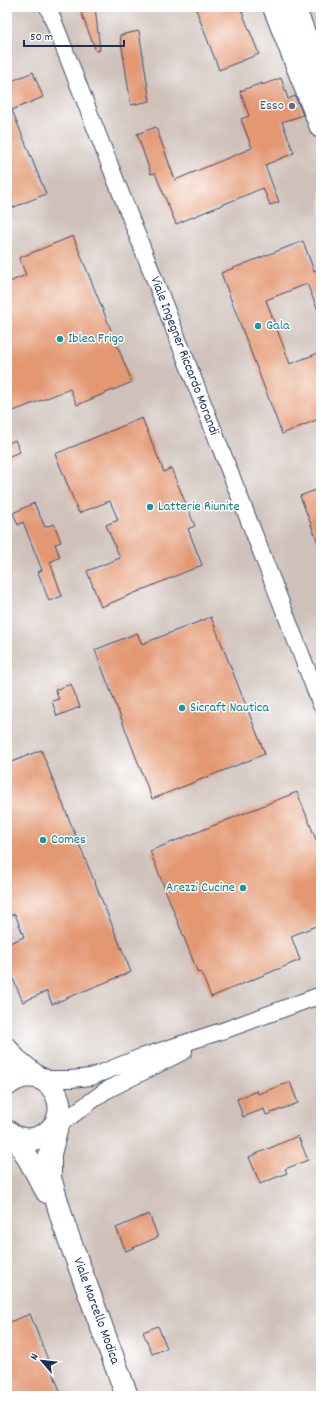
<svg xmlns="http://www.w3.org/2000/svg" width="328" height="1403" font-family="Dekko,sans-serif">
<rect width="100%" height="100%" fill="#fff"/>
<filter id="ink" filterUnits="userSpaceOnUse"><feTurbulence type="fractalNoise" baseFrequency=".025" numOctaves="2"/><feDisplacementMap in="SourceGraphic" scale="8" xChannelSelector="R" yChannelSelector="G"/><feConvolveMatrix kernelMatrix="1 2 1 2 8 2 1 2 1" color-interpolation-filters="sRGB"/></filter>
<filter id="wash" filterUnits="userSpaceOnUse"><feTurbulence type="fractalNoise" baseFrequency=".012" numOctaves="4" result="noise"/><feDisplacementMap in="SourceGraphic" scale="16" xChannelSelector="R" yChannelSelector="G"/><feGaussianBlur stdDeviation="0.9" result="paint"/><feColorMatrix in="noise" values="0 0 0 0 0 0 0 0 0 0 0 0 0 0 0 0 0 1.4 0 .05"/><feComposite in="paint" operator="in"/></filter>
<g filter="url(#wash)">
<rect width="100%" height="100%" fill="#efe7cb"/>
<!-- industrial -->
<path fill="#cfc1ba" d="M7,7H321V1396H7Z"/>
<g id="blocks">
<!-- building -->
<path fill="#e39872" d="M79,7H95L100,50L96,51Z
M195,7H240L259,54L219,70Z
M139,31L150,101L131,105L120,35Z
M33,72L43,97L12,110L46,194L7,210V83Z
M281,78L288,99L295,96L303,115L282,122L294,153L265,165L279,202L270,205L263,188L176,224L155,173L151,174L137,134L156,127L175,180L252,148L241,119L249,116L240,91L262,83V85Z
M73,236L132,382L77,405L70,389L11,412L7,402V283L26,275L19,258Z
M303,241L314,271L321,268V317L307,284L266,300L290,364L321,352V418L282,434L221,273Z
M142,418L164,472L171,468L195,526L188,529L202,565L101,607L87,571L120,558L106,525L118,520L110,501L79,513L55,454Z
M15,440L20,452L7,457V444Z
M321,488V548H320L300,496Z
M34,503L45,527L54,524L61,542L55,544L60,557L50,562L62,596L49,601L38,572L42,570L23,522L18,525L13,513Z
M211,617L265,754L152,799L95,650L137,633L142,644Z
M71,684L80,707L57,716L52,701L59,699L55,690Z
M41,750L131,972L52,1004L47,991L23,1002L7,965V944L24,937L15,914L7,917V764Z
M297,792L321,852V924L291,936L300,960L211,997L201,972L198,973L150,851Z
M290,1082L298,1103L266,1115L264,1109L243,1117L237,1099L257,1091L258,1094Z
M298,1136L308,1160L285,1169L287,1173L260,1184L249,1157Z
M149,1214L158,1237L126,1251L116,1228Z
M30,1314L62,1396H7V1323Z
M158,1326L167,1348L152,1354L143,1332Z"/>
</g>
</g>
<g filter="url(#ink)">
<use href="#blocks" fill-opacity="0" stroke="#3b4b6e" stroke-width="1"/>
<g fill="none" stroke-linecap="round" stroke-linejoin="round">
<defs>
<path id="street" d="M48,7L321,705
M40,1079H71L91,1077L141,1057L225,1030L321,995
M52,1130L105,1091L184,1051"/>
<path id="secondary" d="M7,1049L15,1059L37,1077
M7,1085C15,1078 25,1075 36,1077C44,1079 51,1085 55,1092C73,1123 34,1155 7,1131
M57,1120V1127L50,1154V1178L64,1225L127,1396
M17,1138L47,1192"/>
<path id="primary" d="M274,7L321,127
M294,7L321,77"/>
</defs>
<!-- street casing -->
<use href="#street" stroke="#3b4b6e" stroke-width="18"/>
<!-- secondary casing -->
<use href="#secondary" stroke="#3b4b6e" stroke-width="24"/>
<!-- primary casing -->
<use href="#primary" stroke="#3b4b6e" stroke-width="24"/>
<!-- street -->
<use href="#street" stroke="#fff" stroke-width="16"/>
<!-- secondary -->
<use href="#secondary" stroke="#fff" stroke-width="22"/>
<!-- primary -->
<use href="#primary" stroke="#fff" stroke-width="22"/>
</g>
</g>
<!-- markers -->
<circle fill="#5c6f8a" stroke="#fff" stroke-width="1.5" cx="292" cy="106" r="4"/>
<g fill="#0f9aa8" stroke="#fff" stroke-width="1.5">
<circle cx="258" cy="326" r="4"/>
<circle cx="60" cy="339" r="4"/>
<circle cx="150" cy="507" r="4"/>
<circle cx="182" cy="708" r="4"/>
<circle cx="43" cy="840" r="4"/>
<circle cx="243" cy="888" r="4"/>
</g>
<g text-anchor="middle" dominant-baseline="central" stroke-width="3" stroke-linejoin="round" paint-order="stroke">
<!-- service labels -->
<g font-size="14" fill="#4e5e75" stroke="#fff" text-anchor="end">
<text x="284" y="106">Esso</text>
</g>
<!-- culture labels -->
<g font-size="14" fill="#0d838f" stroke="#fff" text-anchor="start">
<text x="266" y="326">Gala</text>
<text x="68" y="339">Iblea Frigo</text>
<text x="158" y="507">Latterie Riunite</text>
<text x="190" y="708">Sicraft Nautica</text>
<text x="51" y="840">Comes</text>
<text x="235" y="888" text-anchor="end">Arezzi Cucine</text>
</g>
<!-- street labels -->
<g font-size="14" fill="#1b2f5e" stroke="#fff">
<text transform="translate(184 356) rotate(69)">Viale Ingegner Riccardo Morandi</text>
<text transform="translate(96 1311) rotate(70)">Viale Marcello Modica</text>
</g>
</g>
<!-- margin -->
<rect width="328" height="1403" fill="none" stroke="#fff" stroke-width="24"/>
<!-- north arrow -->
<g transform="translate(42 1361) rotate(298)" stroke="#ffffff" stroke-width="3" paint-order="stroke">
<path d="M0-3L7 15L0 10L-7 15Z" fill="#1b2f5e"/>
<text y="-6" font-size="11" font-weight="bold" text-anchor="middle" fill="#1b2f5e">N</text>
</g>
<!-- scale -->
<path d="M24 40v6h100v-6" fill="none" stroke="#1b2f5e" stroke-width="2"/>
<text x="30" y="40" font-size="12" fill="#1b2f5e" stroke="#ffffff" stroke-width="3" paint-order="stroke">50 m</text>
</svg>
